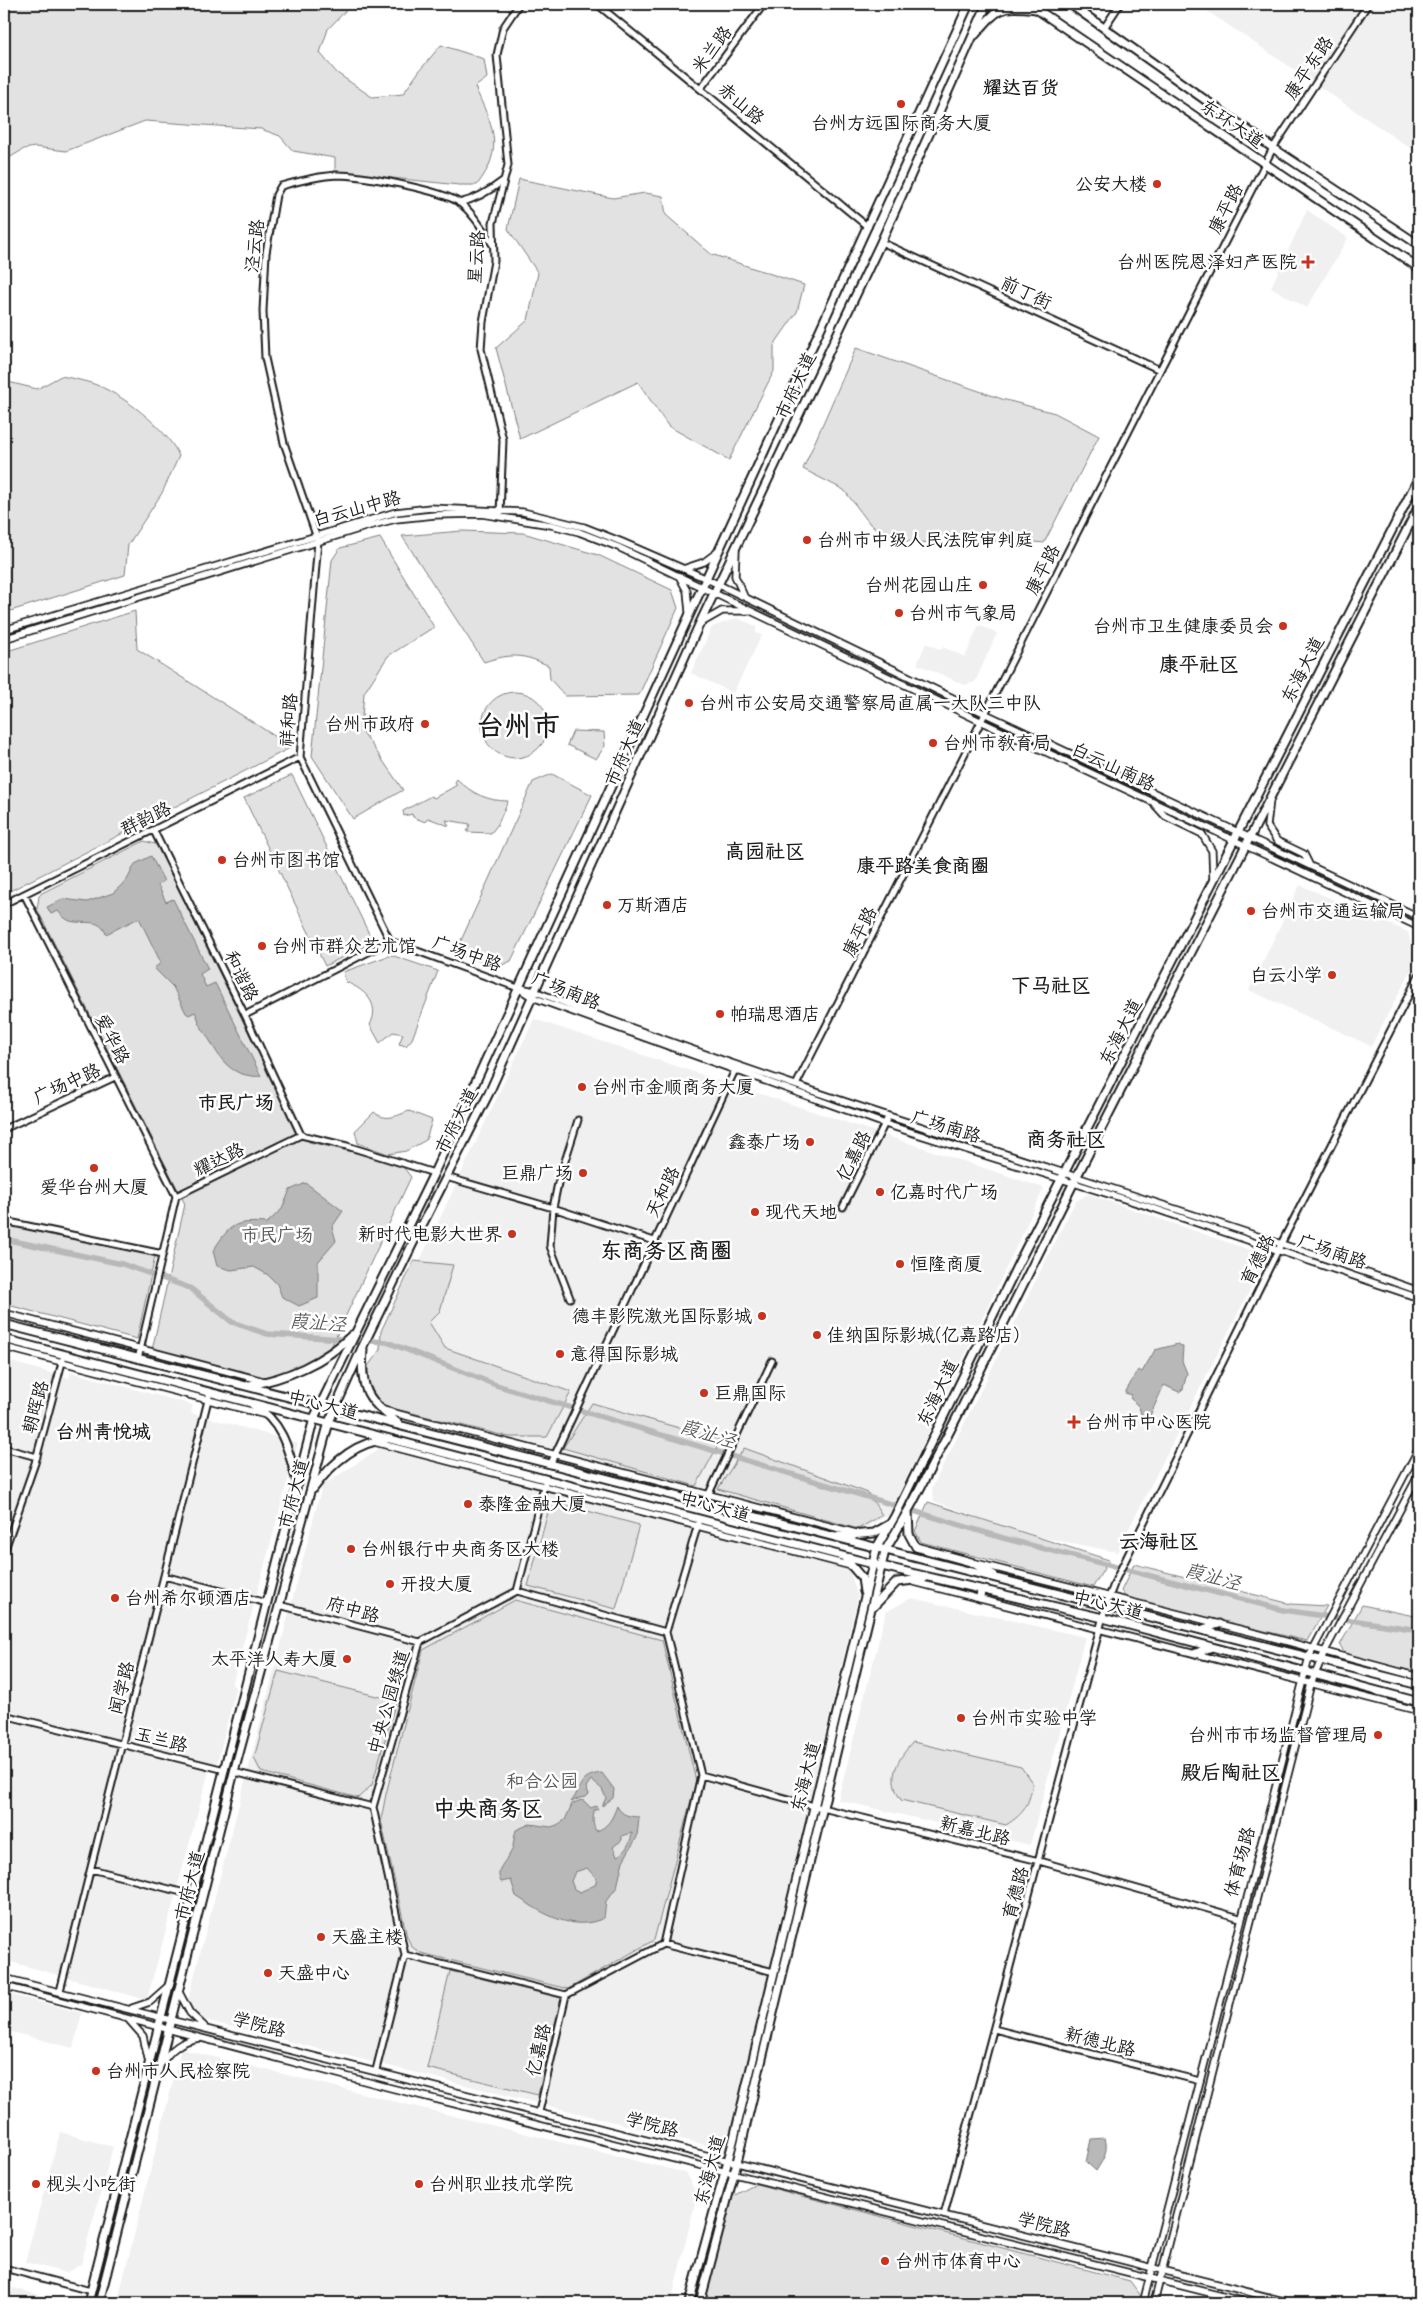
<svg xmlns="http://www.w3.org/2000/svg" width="1423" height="2307" font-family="'Comic Neue','LXGW WenKai TC',sans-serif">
<rect width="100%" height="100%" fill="#fff"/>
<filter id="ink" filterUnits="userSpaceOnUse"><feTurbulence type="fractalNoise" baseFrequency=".02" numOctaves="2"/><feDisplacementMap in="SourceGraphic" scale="10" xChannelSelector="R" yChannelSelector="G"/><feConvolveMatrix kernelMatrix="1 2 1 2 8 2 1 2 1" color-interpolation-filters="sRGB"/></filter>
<g filter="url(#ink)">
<!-- built -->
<path fill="#f0f0f0" d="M1197,4H1419V154Z
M1307,210L1348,238L1307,308L1271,287Z
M737,618L756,626V633L762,635L733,693L691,673L712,627Z
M979,625L997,633L975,682L965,685L917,664L926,643L941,650L943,647L965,657Z
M1300,885L1408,932L1416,961L1371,1046L1249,990Z
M534,1019L1044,1188L889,1515L859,1531L369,1400L373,1360Z
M1088,1194L1267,1256L1117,1552L1024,1534L934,1501L932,1488L1075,1202Z
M4,1360L69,1378L71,1372L193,1405L191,1413L298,1443L232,1685L236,1687L217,1764L211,1763L147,2000L4,1960Z
M383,1446L849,1570L858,1596L726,2150L184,2015L322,1486Z
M911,1598L1085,1637L1030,1845L838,1800L886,1612Z
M4,1993L82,2013L73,2048L4,2030Z
M181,2049L686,2173L697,2195L671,2303H117Z
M60,2132L113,2147L81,2264L66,2273L25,2262Z
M13,2288L70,2303H9Z"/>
<!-- green -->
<path fill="#e2e2e2" stroke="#7f7f7f" d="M4,4H352L328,29L320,53L337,73L372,97L403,94L420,70L441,45L484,59L487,78L475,87C492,126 506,147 477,185H459L335,172V158L293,151L280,136L261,129L145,121L66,151L35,147L24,149L4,161Z
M519,179L613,198L645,193L663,196L666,215L711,254L804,285L797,312L774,345V371L729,460L668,426L638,382L520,439L496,348L528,320L538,273L508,229Z
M856,348L1002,399L1055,413L1099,436L1044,543L1015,540L947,544L892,540L870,524L844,490L803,469Z
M61,376C71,378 81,380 91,383C120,392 167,428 179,456L162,493L128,545L125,575L4,613V381L37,389Z
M462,531L523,533L598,555L672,590L678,608L639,695L565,696L550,679L549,666C524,654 511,653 484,662L402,536Z
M380,538L434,627L388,656L364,693L361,729L403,790L353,819L312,756L332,560L340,548Z
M135,611L137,649L292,747L4,894V652Z
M482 725a33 33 0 1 1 66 0a33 33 0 1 1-66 0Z
M573,731L604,732L605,746L596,759L567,745Z
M552,774L592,795L511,961L498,967L458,954V947L533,782Z
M292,775L373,942L325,966L244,798Z
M457,779C472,794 488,801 508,801L498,824L491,833L467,832L470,824L446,820L449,826L428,818L425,822L413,817L412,814L404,816L403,811L431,796L434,798L457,785L455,782Z
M144,841L155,844L158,848L292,1121L309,1142L400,1163L411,1177L333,1343C320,1361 283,1373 261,1378L152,1350L185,1204L37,909L39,896L42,893Z
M391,955L438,971L412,1039L406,1046L399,1044L403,1034L393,1032L380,1043L370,1025C381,1004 365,990 346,982L343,972Z
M409,1111L432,1120L426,1140L406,1151L388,1154L358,1143L355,1131L374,1112C386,1122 396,1116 409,1111Z
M4,1221L156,1252L137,1339L4,1304Z
M414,1261L453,1265L440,1311L429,1322L445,1348L571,1392L547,1437H509L384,1406L377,1400L368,1381V1366L380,1350L381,1331Z
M592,1403L721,1440L696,1486L563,1448Z
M744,1448L868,1493L882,1515L858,1529L718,1489Z
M551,1501L639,1525L616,1609L528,1586Z
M928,1502L1109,1560L1093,1587L921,1542L915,1531Z
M1134,1564L1291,1604L1327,1606L1307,1641L1126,1598L1121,1591Z
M515,1600L662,1640L696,1781L654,1940L568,1989L421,1953L412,1947L407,1937L381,1820L386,1794L423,1650Z
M1362,1605L1419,1617V1673L1345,1654L1340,1645Z
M278,1671L396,1701L372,1785L358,1798L261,1772L254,1758Z
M913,1742L1021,1767L1033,1784C1028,1806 1025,1813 1006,1825L901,1800C886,1778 897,1760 913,1742Z
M450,1971L561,1998L538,2095L427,2068Z
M756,2184L1130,2281L1146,2303H704L731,2197Z"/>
<!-- water -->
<path fill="#b8b8b8" stroke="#7a7a7a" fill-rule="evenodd" d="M151,856L164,881L158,885L166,902L173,899L208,969L200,974L206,987L215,983L261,1076C256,1077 252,1076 246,1075C219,1069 214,1042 198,1023L199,1021L195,1012L189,1015L186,1013L173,987L154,968L161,963L139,918L106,934C100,917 83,925 70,921C65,919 61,915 58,911L51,914L47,907L63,899L87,902L113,893L127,880L135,864Z
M306,1183L343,1211L332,1227L336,1241L318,1262V1298L299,1306L282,1297L277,1284L268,1275L254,1267L231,1270L217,1266L213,1251C231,1223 234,1221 267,1223L282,1209L290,1190Z
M1178,1344L1183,1347L1182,1361L1187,1373L1183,1389L1179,1392L1164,1385L1148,1420L1143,1421L1139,1407L1130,1398L1132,1395L1125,1393L1138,1370L1142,1372L1155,1350Z
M602,1773L614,1789L613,1798L602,1806L606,1798L602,1789L591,1780L586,1787L589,1794L586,1797L580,1798L571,1802C583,1787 577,1776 602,1773Z
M581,1800L584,1801L591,1808L596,1806L598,1809L594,1810C593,1818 592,1824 596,1831C608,1828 613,1817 617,1806C622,1816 629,1816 639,1817L637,1837L623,1861L617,1887L606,1901L604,1918C572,1933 542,1913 516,1896L511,1880L501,1882C493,1867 511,1859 513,1846C514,1841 514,1836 516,1830L530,1824L551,1827L557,1825L565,1820L572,1804ZM632,1833C631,1842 625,1853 617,1856L613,1847L622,1840V1836ZM587,1868L597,1879L595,1885L580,1892L574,1889L571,1881L575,1872Z
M1105,2138C1109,2151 1103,2160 1096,2171L1086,2162L1091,2139Z"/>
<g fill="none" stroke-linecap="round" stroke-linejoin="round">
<!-- canal -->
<path stroke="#b8b8b8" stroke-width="5.5" d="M4,1239L122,1264L190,1288L232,1322L267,1334L387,1342L496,1385L1003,1538L1283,1610L1419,1630"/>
<defs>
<path id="tertiary" d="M597,4L868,227
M1104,28L1120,4
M701,88L764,4
M459,203C477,199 490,191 504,180
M881,242L1160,370
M500,514L503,440L481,349L483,322L494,261L493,223L508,165L497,55L503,28L519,4
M154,831L245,1015L301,1135
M24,894L176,1196
M4,904L300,757
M390,941L300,757L318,541L284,443L265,358L263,311L266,253L276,195L281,186C299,181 319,176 337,175C360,175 442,190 460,203C474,214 483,230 493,245
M245,1015L390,941L518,988
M796,1085L1273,148L1368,4
M4,1129L115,1077
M446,1177L553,1208L654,1241
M843,1207L888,1117
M4,1221L163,1254
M570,1298L550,1246L553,1208L558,1183L578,1120
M138,1359L176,1196L301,1135L347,1146L434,1173
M4,1448L37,1457
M550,1465L736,1068
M704,1504L772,1361
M4,1552L35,1463L64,1355
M164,1576L267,1603
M517,1591L666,1632L701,1775L663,1944L566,1995L405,1955L373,1807L420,1642Z
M517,1591L545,1482
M279,1605L420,1642
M666,1632L698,1524
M4,1715L225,1770
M234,1772L373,1807
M701,1775L814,1806L1039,1861L1240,1918
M91,1869L193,1895
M663,1944L774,1972
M60,1991L210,1392
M994,2029L1200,2081
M376,2070L405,1955
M539,2112L566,1995
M944,2215L1106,1605L1116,1579L1282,1242L1419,975
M4,2268L91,2291
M1413,2303L1419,2279"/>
<path id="secondary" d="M736,551L735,576L744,596
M683,569L704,562L716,553
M679,576L687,591L689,612
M701,623L722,611H748
M4,630L396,512L430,508L523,512L584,527L622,542L707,579L986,714L1419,917
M4,639L365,527L396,519L435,515L482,514L551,525L579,532L618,547L982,722L1419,927
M1270,800L1267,826L1277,841L1304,854L1309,864
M1155,805L1165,816L1202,834L1212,851L1213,880
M518,988L532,997L885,1124L1147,1206L1419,1298
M521,988L534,991C825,1104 1125,1187 1419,1291
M4,1313L264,1381
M4,1347L266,1415
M383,1410L856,1533
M374,1442L851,1566
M976,1563L1259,1634L1419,1677
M914,1582L1419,1711
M4,1978L1292,2303
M4,1986L391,2088L1250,2303
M179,1992L190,2013L204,2026
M132,2008L150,2002L168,1986
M128,2019L143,2036L149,2063
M161,2064C171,2049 182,2040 200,2038
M1143,2303L1309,1657L1419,1448
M1154,2303L1311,1684L1324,1653L1419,1474"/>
<path id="primary" d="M1029,4L1419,268
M1070,4L1273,148L1419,245
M975,35C998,8 1000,5 1036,9
M4,1324C475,1446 947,1566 1419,1685
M4,1339L873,1564L1103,1618L1419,1702
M363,1349C360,1391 367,1399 399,1424
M249,1385C286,1379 325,1362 352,1335
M253,1405C283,1421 289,1452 297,1482
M313,1489C331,1464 355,1442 387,1439
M908,1511L909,1534L916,1547L971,1562L994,1575
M839,1536L874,1533L890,1524
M844,1557L862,1578L864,1592
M980,1598L981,1590
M873,1607L897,1582L923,1579
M1203,1629L1219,1624
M1196,1653L1212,1647
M88,2303L314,1418L434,1173L969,4
M99,2303L234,1772L329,1422L362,1348L412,1245L489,1093L699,625L881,242L987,4
M689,2303L733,2142L877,1547L895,1516L1019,1262L1419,477
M700,2303L737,2162L885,1551L913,1502L957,1417L1077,1176L1419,506"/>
</defs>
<!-- tertiary casing -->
<use href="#tertiary" stroke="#1c1c1c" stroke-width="9"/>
<!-- secondary casing -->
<use href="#secondary" stroke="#1c1c1c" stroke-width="9"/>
<!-- primary casing -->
<use href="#primary" stroke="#1c1c1c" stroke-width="11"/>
<!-- tertiary -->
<use href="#tertiary" stroke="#fff" stroke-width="5"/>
<!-- secondary -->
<use href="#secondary" stroke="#fff" stroke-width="5.5"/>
<!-- primary -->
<use href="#primary" stroke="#fff" stroke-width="7"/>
</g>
</g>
<!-- markers -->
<g fill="#c8321e" stroke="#fff" stroke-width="2">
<circle cx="901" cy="104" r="5"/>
<circle cx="1157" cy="184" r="5"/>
<path d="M1305.5 254.5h5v5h5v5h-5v5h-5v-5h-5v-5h5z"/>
<circle cx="807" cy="540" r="5"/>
<circle cx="983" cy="585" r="5"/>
<circle cx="899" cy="613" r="5"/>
<circle cx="1283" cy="626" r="5"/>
<circle cx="689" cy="703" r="5"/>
<circle cx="425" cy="724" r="5"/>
<circle cx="933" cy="743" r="5"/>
<circle cx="222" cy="860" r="5"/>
<circle cx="607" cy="905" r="5"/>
<circle cx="1251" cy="911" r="5"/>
<circle cx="262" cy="946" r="5"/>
<circle cx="1332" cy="975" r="5"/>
<circle cx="720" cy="1014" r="5"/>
<circle cx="582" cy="1087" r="5"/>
<circle cx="810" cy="1142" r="5"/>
<circle cx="94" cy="1168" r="5"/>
<circle cx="583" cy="1173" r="5"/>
<circle cx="880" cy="1192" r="5"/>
<circle cx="755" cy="1212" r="5"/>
<circle cx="512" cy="1234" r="5"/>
<circle cx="900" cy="1264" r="5"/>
<circle cx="762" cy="1316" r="5"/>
<circle cx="817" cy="1335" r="5"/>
<circle cx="560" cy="1354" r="5"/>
<circle cx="704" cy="1393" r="5"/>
<path d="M1071.5 1414.5h5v5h5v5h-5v5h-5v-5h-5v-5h5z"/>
<circle cx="468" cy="1504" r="5"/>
<circle cx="351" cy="1549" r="5"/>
<circle cx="390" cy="1584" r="5"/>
<circle cx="115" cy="1598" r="5"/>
<circle cx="347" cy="1659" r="5"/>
<circle cx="961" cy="1718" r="5"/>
<circle cx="1378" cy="1735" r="5"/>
<circle cx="321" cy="1937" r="5"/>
<circle cx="268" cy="1973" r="5"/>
<circle cx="96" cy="2071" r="5"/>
<circle cx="36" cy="2184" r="5"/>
<circle cx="419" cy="2184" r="5"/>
<circle cx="885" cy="2261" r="5"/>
</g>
<g text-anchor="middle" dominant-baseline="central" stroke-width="5" stroke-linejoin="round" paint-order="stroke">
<!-- street labels -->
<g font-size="18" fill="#1c1c1c" stroke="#fff">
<text transform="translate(712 50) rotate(-53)">米兰路</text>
<text transform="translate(1309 68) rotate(-56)">康平东路</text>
<text transform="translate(741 104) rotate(40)">赤山路</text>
<text transform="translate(1232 124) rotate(34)">东环大道</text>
<text transform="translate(1226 209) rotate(-63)">康平路</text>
<text transform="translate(255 246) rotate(-83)">泾云路</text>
<text transform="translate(477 257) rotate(-86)">星云路</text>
<text transform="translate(1026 293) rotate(25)">前丁街</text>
<text transform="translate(796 386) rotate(-65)">市府大道</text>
<text transform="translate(357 509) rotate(-15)">白云山中路</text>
<text transform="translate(1043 570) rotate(-63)">康平路</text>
<text transform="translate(1303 670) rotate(-63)">东海大道</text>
<text transform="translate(289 720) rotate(-85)">祥和路</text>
<text transform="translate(625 753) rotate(-66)">市府大道</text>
<text transform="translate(1113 767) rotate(25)">白云山南路</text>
<text transform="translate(146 819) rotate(-26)">群韵路</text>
<text transform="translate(860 932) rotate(-63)">康平路</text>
<text transform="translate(467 954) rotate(20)">广场中路</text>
<text transform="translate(241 976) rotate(64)">和谐路</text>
<text transform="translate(566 991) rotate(22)">广场南路</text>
<text transform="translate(1121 1032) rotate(-63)">东海大道</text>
<text transform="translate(112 1039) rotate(63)">爱华路</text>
<text transform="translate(67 1084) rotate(-25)">广场中路</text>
<text transform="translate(457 1121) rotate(-63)">市府大道</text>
<text transform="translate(946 1127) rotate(17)">广场南路</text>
<text transform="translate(854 1156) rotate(-63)">亿嘉路</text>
<text transform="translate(219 1160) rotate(-26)">耀达路</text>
<text transform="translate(663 1192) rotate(-64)">天和路</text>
<text transform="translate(1332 1252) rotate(19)">广场南路</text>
<text transform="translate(1258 1260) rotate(-64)">育德路</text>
<text transform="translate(938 1393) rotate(-64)">东海大道</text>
<text transform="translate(323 1405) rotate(14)">中心大道</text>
<text transform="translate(36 1407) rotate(-75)">朝晖路</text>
<text transform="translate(294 1494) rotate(-75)">市府大道</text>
<text transform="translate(715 1507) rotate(15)">中心大道</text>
<text transform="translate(1108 1605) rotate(14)">中心大道</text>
<text transform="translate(353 1610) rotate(15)">府中路</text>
<text transform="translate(122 1688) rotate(-76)">闻学路</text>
<text transform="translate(389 1702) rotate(-74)">中央公园绿道</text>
<text transform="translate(161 1740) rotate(14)">玉兰路</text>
<text transform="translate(806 1777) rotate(-76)">东海大道</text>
<text transform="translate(975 1831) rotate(14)">新嘉北路</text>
<text transform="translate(1240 1862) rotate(-75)">体育场路</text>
<text transform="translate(190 1886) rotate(-76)">市府大道</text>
<text transform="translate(1016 1893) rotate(-75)">育德路</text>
<text transform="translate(259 2025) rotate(14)">学院路</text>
<text transform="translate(1100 2042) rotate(14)">新德北路</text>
<text transform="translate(539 2050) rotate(-77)">亿嘉路</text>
<text transform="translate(652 2125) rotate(14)">学院路</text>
<text transform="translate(710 2170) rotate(-75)">东海大道</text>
<text transform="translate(1044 2225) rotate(14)">学院路</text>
</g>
<!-- poi labels -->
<g font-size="18" fill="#1c1c1c" stroke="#fff" text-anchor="start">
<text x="901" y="123" text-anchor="middle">台州方远国际商务大厦</text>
<text x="1147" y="184" text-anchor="end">公安大楼</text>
<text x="1297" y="262" text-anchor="end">台州医院恩泽妇产医院</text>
<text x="817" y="540">台州市中级人民法院审判庭</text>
<text x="973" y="585" text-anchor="end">台州花园山庄</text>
<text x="909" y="613">台州市气象局</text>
<text x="1273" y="626" text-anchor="end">台州市卫生健康委员会</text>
<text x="699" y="703">台州市公安局交通警察局直属一大队三中队</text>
<text x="415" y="724" text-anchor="end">台州市政府</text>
<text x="943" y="743">台州市教育局</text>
<text x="232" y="860">台州市图书馆</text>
<text x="617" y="905">万斯酒店</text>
<text x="1261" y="911">台州市交通运输局</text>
<text x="272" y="946">台州市群众艺术馆</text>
<text x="1322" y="975" text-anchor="end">白云小学</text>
<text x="730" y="1014">帕瑞思酒店</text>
<text x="592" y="1087">台州市金顺商务大厦</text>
<text x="800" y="1142" text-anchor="end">鑫泰广场</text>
<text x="573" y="1173" text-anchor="end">巨鼎广场</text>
<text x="94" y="1187" text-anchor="middle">爱华台州大厦</text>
<text x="890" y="1192">亿嘉时代广场</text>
<text x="765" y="1212">现代天地</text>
<text x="502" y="1234" text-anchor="end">新时代电影大世界</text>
<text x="910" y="1264">恒隆商厦</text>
<text x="752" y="1316" text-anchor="end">德丰影院激光国际影城</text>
<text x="827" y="1335">佳纳国际影城(亿嘉路店)</text>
<text x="570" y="1354">意得国际影城</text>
<text x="714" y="1393">巨鼎国际</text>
<text x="1085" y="1422">台州市中心医院</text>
<text x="478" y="1504">泰隆金融大厦</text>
<text x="361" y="1549">台州银行中央商务区大楼</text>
<text x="400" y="1584">开投大厦</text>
<text x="125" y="1598">台州希尔顿酒店</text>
<text x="337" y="1659" text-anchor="end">太平洋人寿大厦</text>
<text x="971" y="1718">台州市实验中学</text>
<text x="1368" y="1735" text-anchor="end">台州市市场监督管理局</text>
<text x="331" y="1937">天盛主楼</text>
<text x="278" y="1973">天盛中心</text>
<text x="106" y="2071">台州市人民检察院</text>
<text x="46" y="2184">枧头小吃街</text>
<text x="429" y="2184">台州职业技术学院</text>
<text x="895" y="2261">台州市体育中心</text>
</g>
<!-- park labels -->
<g font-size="18" fill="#575757" stroke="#fff">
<text x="277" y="1235">市民广场</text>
<text x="542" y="1781">和合公园</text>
</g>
<!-- neighbourhood labels -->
<g font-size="19" font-weight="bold" fill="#1c1c1c" stroke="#fff">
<text x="1021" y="88">耀达百货</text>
<text x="923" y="866">康平路美食商圈</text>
<text x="236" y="1103">市民广场</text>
<text x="103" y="1432">台州青悦城</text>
</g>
<!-- water labels -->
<g font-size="19" font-style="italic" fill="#5a5a5a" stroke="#fff">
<text transform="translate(318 1323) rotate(4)">葭沚泾</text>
<text transform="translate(708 1434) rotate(17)">葭沚泾</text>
<text transform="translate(1213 1577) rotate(15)">葭沚泾</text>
</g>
<!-- quarter labels -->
<g font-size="20" font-weight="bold" fill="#1c1c1c" stroke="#fff">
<text x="1199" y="664">康平社区</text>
<text x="765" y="851">高园社区</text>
<text x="1051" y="985">下马社区</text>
<text x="1066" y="1139">商务社区</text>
<text x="1159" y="1541">云海社区</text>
<text x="1231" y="1772">殿后陶社区</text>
</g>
<!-- district labels -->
<g font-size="22" font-weight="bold" fill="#1c1c1c" stroke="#fff">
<text x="666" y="1251">东商务区商圈</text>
<text x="488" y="1809">中央商务区</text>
</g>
<!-- town labels -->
<g font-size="28" font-weight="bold" fill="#1c1c1c" stroke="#fff">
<text x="518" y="726">台州市</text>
</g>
</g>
<!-- margin -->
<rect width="1423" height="2307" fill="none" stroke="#fff" stroke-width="20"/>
<rect x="10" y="10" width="1403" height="2287" fill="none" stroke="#1c1c1c" stroke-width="2" filter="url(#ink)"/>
</svg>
